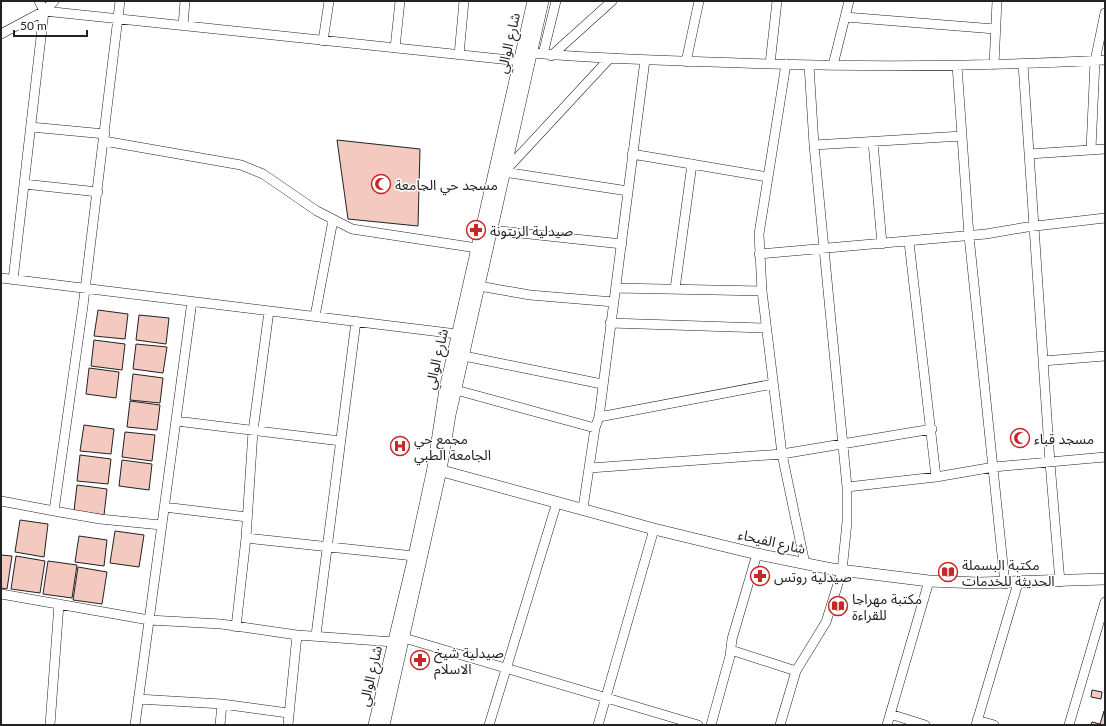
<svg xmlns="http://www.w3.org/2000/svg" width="1106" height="726" font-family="Lato,'Noto Sans Arabic',sans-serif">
<rect width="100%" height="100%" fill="#fff"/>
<!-- building -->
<path fill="#f3c9c0" stroke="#222" d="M337,140L420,149L418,226L348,219Z
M98,310L128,314L125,339L94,336Z
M139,315L169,318L166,344L136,340Z
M94,340L125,344L122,370L91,366Z
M136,344L167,347L163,373L133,369Z
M89,368L119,372L116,398L86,394Z
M133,374L163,378L160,403L130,400Z
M130,401L160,405L157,430L127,427Z
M84,425L114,429L111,454L80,451Z
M125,432L155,435L152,461L122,457Z
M80,455L111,459L108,484L77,481Z
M122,460L152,464L149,490L119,486Z
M77,485L107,489L104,515L74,511Z
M20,520L48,524L44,557L15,552Z
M115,531L144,535L139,567L110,563Z
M79,536L107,540L104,566L75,562Z
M1,555L12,556L7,589L1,588Z
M16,556L45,561L40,593L11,589Z
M48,561L77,565L72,598L43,594Z
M78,567L107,572L102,604L73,600Z
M1092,690L1102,692L1101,699L1091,697Z
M1104,711L1105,725H1091L1092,722L1100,724Z"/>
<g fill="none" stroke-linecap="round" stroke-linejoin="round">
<defs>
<path id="minor" d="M44,11L520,61
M845,17L995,29
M183,26L185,1
M1,34L44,11L54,1
M323,41L329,1
M395,48L400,1
M531,53C610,60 690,61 770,64C881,67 993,66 1105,60
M543,54L556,1
M459,55L464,1
M551,56L612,1
M686,62L699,1
M770,64L777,1
M786,64L759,234L762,291L782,454L805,564
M1023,64L1050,463L1060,582
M833,65L849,1
M957,65L969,236L1005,584
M994,65L997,1
M31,127L105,134
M104,141L241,165L263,174L317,211L352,229L477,248
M873,142L882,244
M814,145L962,136
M1091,149L1095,61L1105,13
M632,154L768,177
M1029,154L1105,149
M505,171L609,59
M504,172L628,191
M24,184L98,192
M491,230L622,244
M909,242L936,477
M759,254L986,234L1027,227L1105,218
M1,278L457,334
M13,280L44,11L39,1
M479,286L530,295L614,302
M616,288L762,291
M675,289L692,164
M315,316L333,220
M610,323L766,328
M464,356L602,384
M1043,361L1105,356
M456,390L595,428
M599,417L773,384
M176,421L341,441
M590,468L782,454L932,429
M847,487L936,477L994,467L1105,457
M1,501L54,511L83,306L120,1
M164,507L247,517
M583,508L595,428L599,417L645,60
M54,511L100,519L161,525
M246,538L414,556
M1,594L149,620L221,624L297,635L394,642
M236,627L246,538L253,431L269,311
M316,635L356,321
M404,638L698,725
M731,650L796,671
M138,699L222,704L288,713
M890,714L925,725
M977,720L994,725
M50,725L59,604
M135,725L192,301
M220,725L222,704
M288,725L297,635
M489,725L557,502
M598,725L654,529
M711,725L730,656L732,639L757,554
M780,725L796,671L826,622L842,571L847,522V487L814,145L809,65
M887,725L929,581
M976,725L1018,583
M1069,725L1105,602"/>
<path id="tertiary" d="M435,469L654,529L757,554L832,569L929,581L979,583L1105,579
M374,725L414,556L433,468L445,389L533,1
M384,725L441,470L450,415L543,1"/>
</defs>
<!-- minor casing -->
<use href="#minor" stroke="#222" stroke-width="10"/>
<!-- tertiary casing -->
<use href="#tertiary" stroke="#222" stroke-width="12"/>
<!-- minor -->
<use href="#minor" stroke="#fff" stroke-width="9"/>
<!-- tertiary -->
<use href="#tertiary" stroke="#fff" stroke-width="11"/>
</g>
<!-- icons -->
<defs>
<symbol id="mosque-ring" viewBox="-11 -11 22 22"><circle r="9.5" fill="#fff" stroke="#c62828" stroke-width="1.5"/><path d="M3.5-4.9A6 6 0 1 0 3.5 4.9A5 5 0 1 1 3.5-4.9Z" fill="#c62828"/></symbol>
<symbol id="pharmacy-ring" viewBox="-11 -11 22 22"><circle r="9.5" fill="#fff" stroke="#c62828" stroke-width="1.5"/><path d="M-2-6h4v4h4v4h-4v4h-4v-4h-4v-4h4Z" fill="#c62828"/></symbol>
<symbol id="hospital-ring" viewBox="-11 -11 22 22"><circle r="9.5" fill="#fff" stroke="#c62828" stroke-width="1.5"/><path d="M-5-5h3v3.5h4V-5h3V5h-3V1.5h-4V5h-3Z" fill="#c62828"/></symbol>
<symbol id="library-ring" viewBox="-11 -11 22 22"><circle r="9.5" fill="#fff" stroke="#c62828" stroke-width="1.5"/><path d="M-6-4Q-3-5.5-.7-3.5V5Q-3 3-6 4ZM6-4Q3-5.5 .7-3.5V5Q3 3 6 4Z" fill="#c62828"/></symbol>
</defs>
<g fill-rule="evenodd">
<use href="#mosque-ring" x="370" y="173" width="22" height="22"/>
<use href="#pharmacy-ring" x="465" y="219" width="22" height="22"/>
<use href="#mosque-ring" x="1009" y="427" width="22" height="22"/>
<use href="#hospital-ring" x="389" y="435" width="22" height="22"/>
<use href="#library-ring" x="937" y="561" width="22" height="22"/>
<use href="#pharmacy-ring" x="749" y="565" width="22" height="22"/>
<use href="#library-ring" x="827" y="595" width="22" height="22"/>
<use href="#pharmacy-ring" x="409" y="649" width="22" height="22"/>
</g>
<g text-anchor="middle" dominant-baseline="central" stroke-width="3" stroke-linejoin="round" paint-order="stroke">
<!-- street labels -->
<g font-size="14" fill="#222" stroke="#fff">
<text transform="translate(508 43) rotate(-77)">شارع الوالي</text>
<text transform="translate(436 359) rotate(-77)">شارع الوالي</text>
<text transform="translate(772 541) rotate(13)">شارع الفيحاء</text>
<text transform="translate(370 676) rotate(-77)">شارع الوالي</text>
</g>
<!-- poi labels -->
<g font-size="14" fill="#222" stroke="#fff" text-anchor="start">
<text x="395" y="184">مسجد حي الجامعة</text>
<text x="490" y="230">صيدلية الزيتونة</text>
<text x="414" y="438">مجمع حي<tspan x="414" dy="16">الجامعة الطبي</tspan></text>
<text x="1034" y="438">مسجد قباء</text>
<text x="962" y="564">مكتبة البسملة<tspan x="962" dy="16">الحديثة للخدمات</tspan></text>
<text x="774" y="576">صيدلية روتس</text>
<text x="852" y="598">مكتبة مهراجا<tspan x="852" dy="16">للقراءة</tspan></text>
<text x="434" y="652">صيدلية شيخ<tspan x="434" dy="16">الاسلام</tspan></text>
</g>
</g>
<!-- border -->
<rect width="1106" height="726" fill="none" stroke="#222222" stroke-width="4"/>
<!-- scale -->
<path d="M14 30v6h73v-6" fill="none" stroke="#222222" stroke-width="2"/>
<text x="20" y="30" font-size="12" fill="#222222" stroke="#ffffff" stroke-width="3" paint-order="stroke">50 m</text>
</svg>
